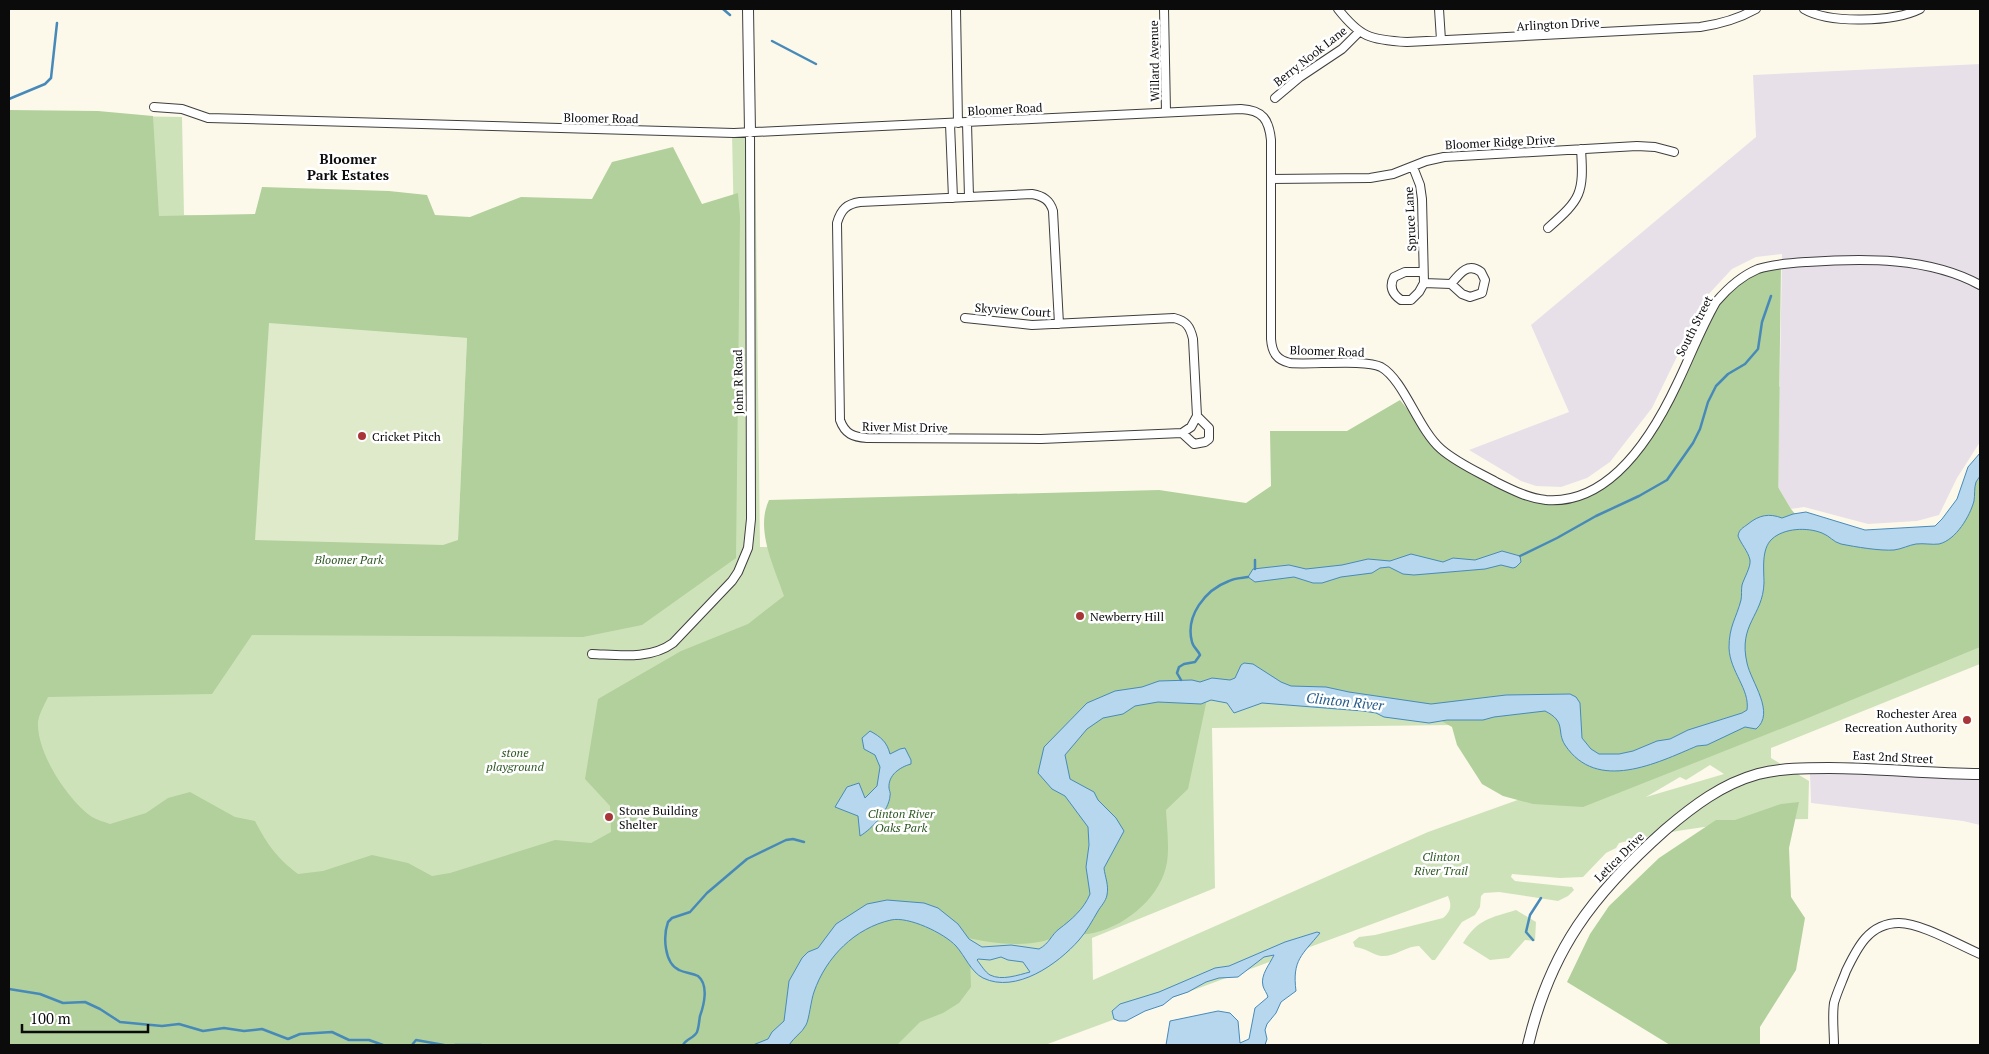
<svg xmlns="http://www.w3.org/2000/svg" width="1989" height="1054" font-family="'PT Serif',serif">
<rect width="100%" height="100%" fill="#fcf9eb"/>
<!-- industrial -->
<path fill="#e8e0e9" d="M1980,64V442L1957,478L1939,515L1917,521L1868,524L1804,507L1791,509L1778,487L1782,254L1756,257L1732,269L1706,297L1652,408L1610,462L1587,478L1561,487L1536,486L1521,481L1469,450L1569,412L1531,325L1756,137L1753,75Z
M1810,774H1857L1980,780V825L1963,821L1811,803Z"/>
<!-- green -->
<path fill="#cee2ba" fill-rule="evenodd" d="M9,114L182,117L184,215L734,229L732,134H755L760,547L830,548L1675,514L1780,386L1776,703L1980,623V664L1771,748V758L1809,781L1808,819C1744,820 1681,828 1619,843L1616,848L1606,853L1583,877L1560,878L1512,874L1511,877L1515,881L1572,887L1574,890L1568,896L1558,901L1499,892L1484,893L1481,896L1480,907L1475,915L1462,922L1435,960H1432L1419,946C1406,946 1395,957 1381,956C1373,955 1366,948 1355,947L1353,942L1359,937L1375,935L1443,918C1451,911 1452,906 1448,896L1045,1045H9ZM1454,725L1526,797L1428,832L1093,980L1092,938L1215,888L1212,728ZM1710,765L1724,774L1646,797L1680,777L1686,780Z
M1516,910L1536,922L1535,941L1525,940L1509,958L1490,960L1463,943C1478,919 1490,918 1516,910Z"/>
<!-- forest -->
<path fill="#b2d09b" fill-rule="evenodd" d="M9,110L98,111L153,116L159,216L255,214L262,187L389,191L427,195L435,215L470,217L521,197L592,199L612,162L673,147L702,204L738,193L740,217L736,558L642,625L583,637L252,635L212,694L48,697C44,706 37,717 38,726C39,756 68,800 92,817C97,820 105,822 110,824L146,813L168,798L190,792L235,817L255,821C267,844 277,858 298,874L323,871L372,855L408,863L432,876L450,873L555,840L591,843L611,832L610,806L585,779L598,699L681,651L748,624L784,596C774,566 755,530 769,500L1159,490L1246,503L1271,486L1270,431H1347L1400,400L1434,442L1448,454L1522,494L1562,500L1604,483L1654,427L1710,312L1746,276L1781,264L1778,487L1791,509L1801,521L1890,535L1940,525L1966,491L1980,475V647L1803,720L1583,807L1533,804L1503,796L1482,784L1457,745L1452,727L1438,719L1434,710L1207,699L1188,789L1166,810C1167,827 1170,852 1166,867C1158,900 1122,929 1088,934C1081,935 1073,931 1065,933C1058,935 1051,939 1044,941C1018,947 990,943 964,937L970,953L971,987L959,1003L943,1013L920,1022L897,1045H9ZM269,324L467,338L458,539Z
M1799,802L1789,848L1791,897L1805,918L1796,970L1760,1027V1045H1670L1567,982L1590,934L1609,906L1659,858L1716,820H1735L1781,804Z"/>
<!-- pitch -->
<path fill="#deeaca" d="M269,323L467,338L458,540L443,545L255,540Z"/>
<!-- water -->
<path fill="#b6d7ed" stroke="#478aba" fill-rule="evenodd" d="M1980,453C1980,459 1982,470 1980,476C1979,478 1977,480 1976,482C1974,488 1975,495 1974,501C1970,516 1956,540 1939,544C1932,545 1924,543 1916,544C1909,545 1902,549 1894,550C1880,551 1856,547 1841,544C1833,542 1830,536 1822,533C1807,527 1784,528 1772,539C1761,549 1764,570 1764,583C1763,616 1738,624 1747,663C1751,682 1776,713 1756,729L1745,727L1707,745L1697,746C1657,763 1597,793 1565,745C1556,731 1567,722 1545,711L1494,717L1483,720H1447L1429,723L1384,717L1376,713L1363,711L1262,703L1234,713L1227,703L1211,700L1201,704L1158,702L1135,706L1123,714L1103,718L1087,729L1065,755L1070,779L1094,792L1098,800L1116,818L1124,831L1104,868C1105,877 1109,885 1107,895C1106,901 1101,906 1098,911C1092,921 1087,931 1079,940C1058,964 1016,994 983,978C971,972 965,956 956,946C944,933 908,916 891,920C855,928 826,957 814,992C811,1000 809,1020 806,1025C802,1033 794,1037 789,1045H753L768,1039L772,1032L784,1021L789,981L802,958L808,952L818,948L836,924L867,904L887,900L924,903L938,908L958,924L969,939L982,947L1011,945L1039,949C1050,943 1051,935 1059,929C1071,920 1084,909 1090,894L1086,867L1089,845L1088,827L1065,796L1052,789L1038,773L1044,747L1087,703L1115,691L1142,687L1159,681L1192,680L1200,682L1212,678L1230,680L1235,678L1241,665L1244,663L1253,664L1281,682L1291,686L1326,687L1349,692L1431,704L1506,695L1570,694L1576,697L1580,703L1582,738L1591,749L1599,754H1619L1633,751L1657,741L1670,739L1688,730L1742,713L1747,710C1750,689 1730,672 1729,648C1729,626 1736,619 1741,600C1742,595 1741,590 1742,585C1744,578 1751,567 1750,560C1748,551 1741,544 1738,536C1739,529 1743,528 1748,524C1759,515 1769,513 1782,518L1793,514L1806,512L1865,530L1935,526L1942,519L1957,499L1968,467ZM1001,957L1008,960L1023,962L1030,972C1018,975 1002,981 990,975C985,972 981,965 977,960L978,959L990,960Z
M1502,551L1520,556L1521,562L1516,567L1513,568L1501,565L1485,569L1414,575L1403,574L1389,567L1380,568L1372,573L1341,577L1322,583H1313L1294,577L1255,582L1248,577L1253,569L1289,565L1306,569L1342,565L1368,559L1390,561L1411,554L1443,562L1453,558L1475,560Z
M870,731C881,737 887,742 890,754L900,749L905,748L911,760V764C900,767 888,775 889,788C889,790 891,793 890,796C889,810 872,829 860,836L858,816L835,807L847,787L859,783L865,798L877,786L880,767L875,755L864,749L862,738Z
M1317,932L1320,933C1302,955 1292,960 1296,991L1281,1002L1276,1013L1267,1024L1265,1030L1267,1039L1265,1045H1166L1170,1021L1218,1011L1230,1013L1238,1021L1240,1043L1249,1039L1255,1008L1268,997C1267,993 1264,990 1263,986C1260,975 1270,964 1274,955L1264,957L1238,977L1219,978L1206,982L1188,992L1173,997L1163,1005L1145,1011L1126,1021H1119L1114,1019L1112,1011L1120,1004L1159,992L1215,968L1229,966L1285,942Z"/>
<g fill="none" stroke-linecap="round" stroke-linejoin="round">
<!-- stream -->
<path stroke="#478aba" stroke-width="2.5" d="M723,9L730,15
M772,41L816,64
M9,99L45,84L51,78L57,23
M1520,556L1557,538L1596,516L1639,496L1667,480L1693,443L1700,429L1708,402L1716,386L1728,374L1745,364L1758,349L1762,322L1771,296
M1255,560V569
M1181,680L1177,673L1179,667L1184,664L1195,662L1200,655C1198,650 1193,647 1192,642C1185,616 1205,590 1229,581C1234,578 1242,578 1248,577
M1533,940L1526,932L1530,915L1541,898
M9,989L40,994L63,1003L85,1002L100,1009L120,1022L162,1026L179,1024L203,1031L224,1028L244,1031L262,1029L288,1039L300,1034L332,1032L349,1040H369L383,1045
M412,1045L416,1040L444,1045
M455,1045H481
M683,1045C686,1039 694,1038 697,1032C699,1027 699,1021 700,1016C704,1005 709,985 698,976C692,973 685,973 679,970C664,963 663,936 668,922L672,918L690,912L707,893L747,859L786,840L793,839L804,842"/>
<defs>
<path id="minor" d="M956,9L958,123
M1164,9L1166,112
M1338,9C1360,37 1370,40 1407,42L1700,27C1721,24 1738,19 1756,9
M1439,9L1441,40
M1804,9C1829,24 1894,22 1920,9
M1275,98L1300,77L1342,49L1359,32
M154,107L182,109L208,118L734,133L1241,109C1263,110 1269,120 1271,140V339C1272,353 1277,360 1290,363C1311,365 1366,359 1381,367C1404,380 1418,429 1441,449C1457,463 1478,472 1496,482C1512,490 1528,498 1546,500C1611,505 1653,435 1677,384C1690,357 1701,328 1716,302C1727,289 1741,276 1758,269C1773,264 1791,263 1807,262C1864,258 1929,257 1980,285
M967,123L969,197
M950,124L953,198
M1413,167L1420,185L1422,199L1424,283L1419,292L1411,300H1401C1392,294 1389,286 1394,277L1405,272H1423
M1271,179L1370,178L1393,174L1426,161L1444,157L1637,146L1655,147L1674,152
M1548,228C1581,199 1584,194 1581,149
M1424,283L1451,284L1462,294L1470,297L1482,293L1485,280L1481,272C1468,262 1460,273 1451,284
M965,318L1032,325L1174,318C1186,321 1190,326 1193,339L1197,416L1191,427L1182,433L1041,439L867,438C853,437 845,434 840,420L837,223C841,209 847,204 860,202L1032,194C1043,196 1050,200 1053,211L1059,324
M1182,433L1194,444L1205,442L1209,439V428L1197,416
M592,654C618,655 650,660 673,643L732,581L738,572L748,548L751,519L750,132
M1834,1045C1834,1032 1832,1017 1834,1003C1837,992 1842,982 1846,971C1857,948 1869,923 1899,923C1921,923 1959,945 1980,954"/>
<path id="tertiary" d="M748,9L750,132
M1528,1045C1550,950 1593,894 1665,830C1693,806 1722,784 1758,774C1781,768 1806,768 1829,768C1880,768 1930,774 1980,774"/>
</defs>
<!-- minor casing -->
<use href="#minor" stroke="#3e3e3e" stroke-width="10"/>
<!-- tertiary casing -->
<use href="#tertiary" stroke="#3e3e3e" stroke-width="12"/>
<!-- minor -->
<use href="#minor" stroke="#fff" stroke-width="8"/>
<!-- tertiary -->
<use href="#tertiary" stroke="#fff" stroke-width="10"/>
</g>
<!-- markers -->
<g fill="#a83639" stroke="#fff" stroke-width="2">
<circle cx="362" cy="436" r="5"/>
<circle cx="1080" cy="616" r="5"/>
<circle cx="1967" cy="720" r="5"/>
<circle cx="609" cy="817" r="5"/>
</g>
<g text-anchor="middle" dominant-baseline="central" stroke-width="5" stroke-linejoin="round" paint-order="stroke">
<!-- street labels -->
<g font-size="12" fill="#0b0b0b" stroke="#fff">
<text transform="translate(1558 24) rotate(-3)">Arlington Drive</text>
<text transform="translate(1310 56) rotate(-38)">Berry Nook Lane</text>
<text transform="translate(1154 61) rotate(-91)">Willard Avenue</text>
<text transform="translate(1005 109) rotate(-3)">Bloomer Road</text>
<text transform="translate(601 118) rotate(1)">Bloomer Road</text>
<text transform="translate(1500 142) rotate(-3)">Bloomer Ridge Drive</text>
<text transform="translate(1410 219) rotate(-93)">Spruce Lane</text>
<text transform="translate(1013 310) rotate(4)">Skyview Court</text>
<text transform="translate(1694 326) rotate(-63)">South Street</text>
<text transform="translate(1327 351) rotate(2)">Bloomer Road</text>
<text transform="translate(738 382) rotate(-91)">John R Road</text>
<text transform="translate(905 427) rotate(1)">River Mist Drive</text>
<text transform="translate(1893 757) rotate(3)">East 2nd Street</text>
<text transform="translate(1619 857) rotate(-45)">Letica Drive</text>
</g>
<!-- poi labels -->
<g font-size="12" fill="#0b0b0b" stroke="#fff" text-anchor="start">
<text x="372" y="436">Cricket Pitch</text>
<text x="1090" y="616">Newberry Hill</text>
<text x="1957" y="713" text-anchor="end">Rochester Area<tspan x="1957" dy="14">Recreation Authority</tspan></text>
<text x="619" y="810">Stone Building<tspan x="619" dy="14">Shelter</tspan></text>
</g>
<!-- park labels -->
<g font-size="12" font-style="italic" fill="#2e5924" stroke="#fff">
<text x="349" y="559">Bloomer Park</text>
<text x="515" y="752">stone<tspan x="515" dy="14">playground</tspan></text>
<text x="901" y="813">Clinton River<tspan x="901" dy="14">Oaks Park</tspan></text>
<text x="1441" y="856">Clinton<tspan x="1441" dy="14">River Trail</tspan></text>
</g>
<!-- neighbourhood labels -->
<g font-size="14" font-weight="bold" fill="#0b0b0b" stroke="#fff">
<text x="348" y="158">Bloomer<tspan x="348" dy="16">Park Estates</tspan></text>
</g>
<!-- water labels -->
<g font-size="14" font-style="italic" fill="#255c8b" stroke="#fff">
<text transform="translate(1345 701) rotate(6)">Clinton River</text>
</g>
</g>
<!-- border -->
<rect width="1989" height="1054" fill="none" stroke="#0b0b0b" stroke-width="20"/>
<!-- scale -->
<path d="M22 1024v8h126v-8" fill="none" stroke="#0b0b0b" stroke-width="2.5"/>
<text x="30" y="1024" font-size="15" fill="#0b0b0b" stroke="#ffffff" stroke-width="4" paint-order="stroke">100 m</text>
</svg>
